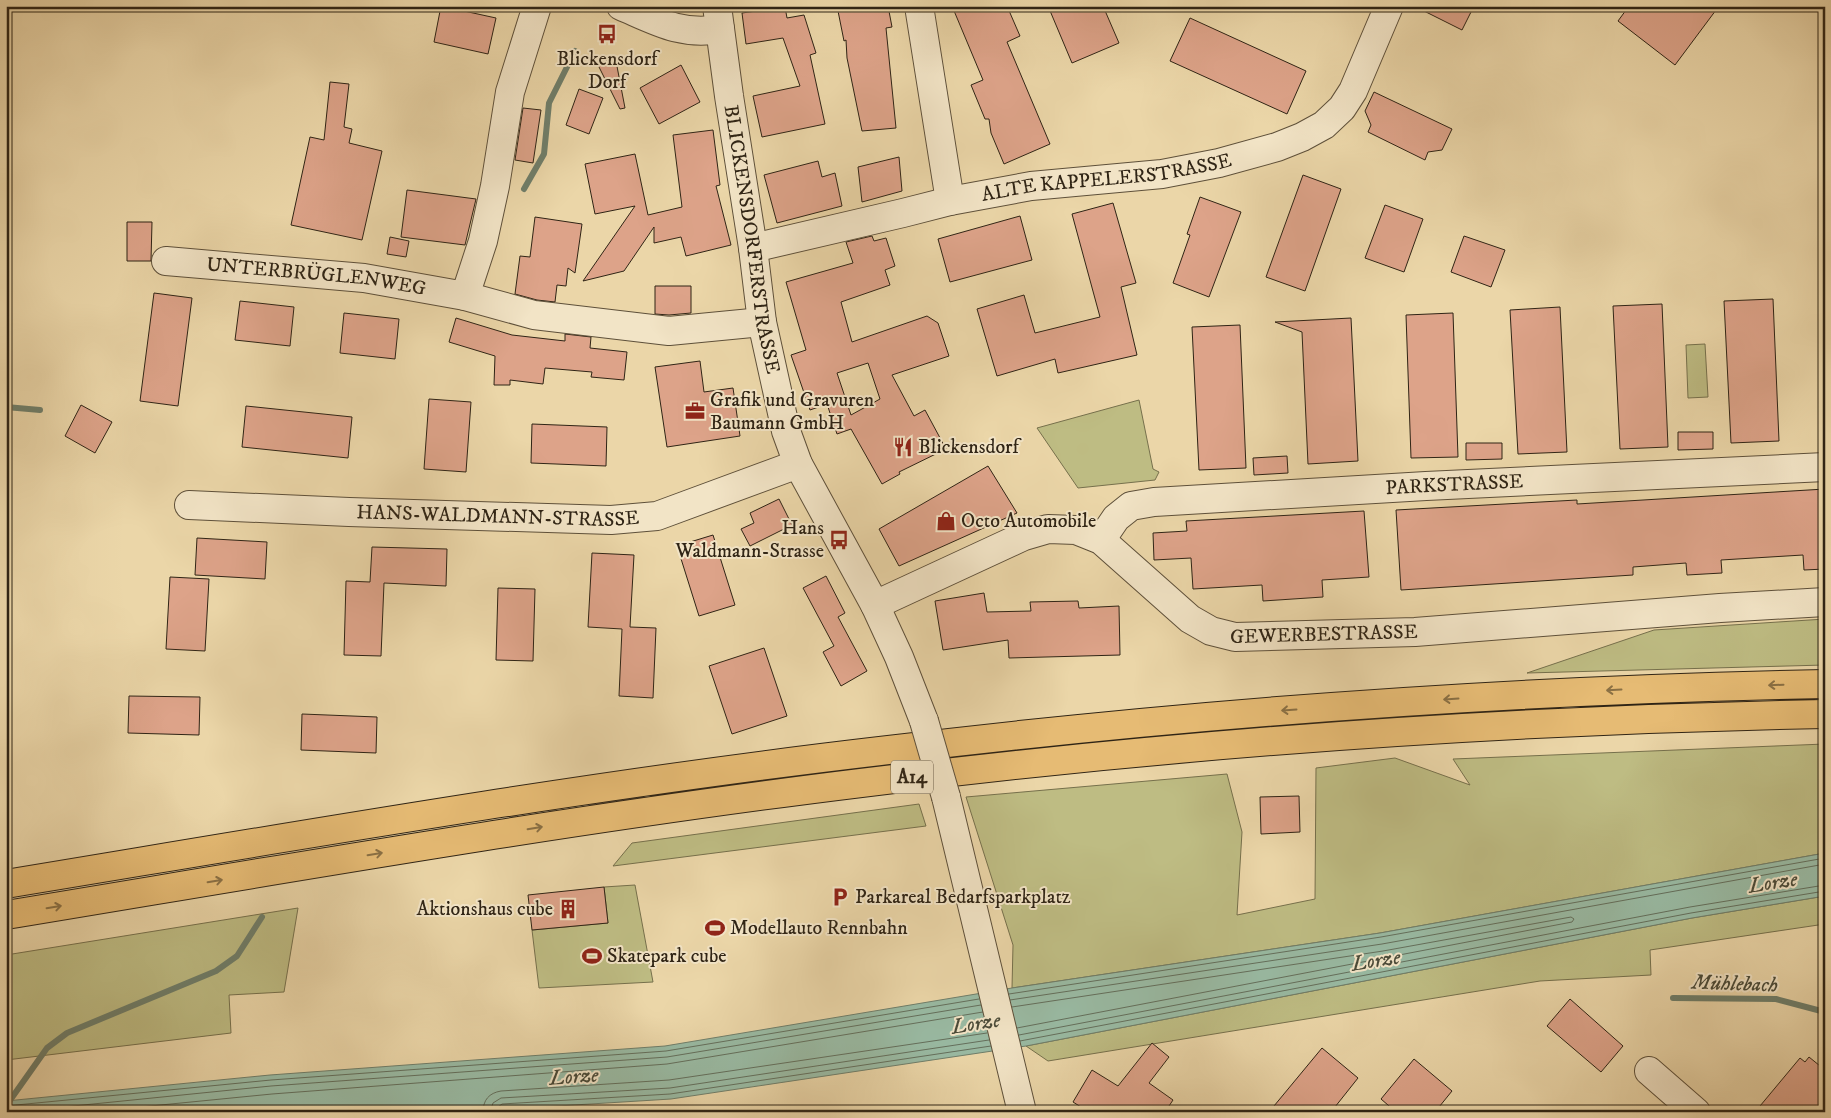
<svg xmlns="http://www.w3.org/2000/svg" width="1831" height="1118" font-family="'IM FELL DW Pica',serif">
<rect width="100%" height="100%" fill="#ebd6a8"/>
<filter id="stains"><feTurbulence type="fractalNoise" baseFrequency=".004" numOctaves="4"/><feColorMatrix values="0 0 0 0 .2 0 0 0 0 .09 0 0 0 0 .02 0 0 0 .5 -.17"/></filter>
<radialGradient id="worn" r=".72"><stop offset=".6" stop-color="#630" stop-opacity="0"/><stop offset="1" stop-color="#630" stop-opacity=".3"/></radialGradient>
<!-- green -->
<path fill="#bebc83" stroke="#76704c" d="M1705,344L1708,397L1688,398L1686,345Z
M1139,400L1153,469L1159,472L1155,480L1078,488L1037,428Z
M1825,619V665L1527,673L1654,630Z
M1825,744V853L1380,933L1012,988L1013,945L966,797L1227,774L1242,832L1237,915L1315,899L1316,768L1395,758L1470,785L1453,759Z
M919,804L926,826L613,866L632,843Z
M635,885L653,982L539,988L532,930L608,923L604,887Z
M1825,896V924L1650,950L1651,975L1540,981L1048,1061L1026,1046L1692,918Z
M298,908L284,992L229,995L231,1033L6,1060V955Z"/>
<!-- water -->
<path fill="#99baa3" stroke="#6f7e6a" d="M1825,853V896L1692,918L1026,1046L671,1099L461,1112H6V1101L270,1075L665,1046L1012,988L1380,933Z"/>
<g fill="none" stroke-linecap="round" stroke-linejoin="round">
<!-- shore -->
<path stroke="#646f5c" stroke-width="1" d="M1009,994L1381,937L1825,858
M1010,1000L1382,944L1825,864
M1012,1007L1383,951L1571,917L1574,919L1572,922L1017,1028
M1019,1035L1690,907L1825,885
M1020,1041L1691,913L1825,891
M6,1106L271,1080L666,1051L979,999
M14,1112L271,1086L667,1057L981,1005
M90,1112L272,1094L667,1064L983,1012
M483,1112C483,1100 489,1093 501,1091L669,1080L987,1033
M490,1112L493,1103L501,1098L670,1088L989,1040
M497,1112L498,1107L502,1104L670,1094L991,1046"/>
<!-- stream -->
<path stroke="#6f7e6a" stroke-width="6" d="M524,189L544,154L549,103L575,51
M6,407L40,410
M1673,998L1776,999L1825,1012
M6,1106L47,1048L67,1033L216,971L237,956L262,917"/>
</g>
<!-- building -->
<path fill="#dda389" stroke="#2f2415" fill-rule="evenodd" d="M441,6L496,18L488,54L434,42Z
M837,6H888L892,27L886,28L896,128L862,131L847,58L846,40L844,41Z
M952,6H1007L1020,36L1007,42L1050,144L1004,164L991,133L989,119H985L971,85L983,80Z
M1048,6H1103L1119,43L1072,63Z
M1414,6H1474L1462,30Z
M1629,6H1719L1675,65L1618,21Z
M785,7L787,18L804,15L816,53L810,55L825,124L762,137L753,96L800,86L783,38L746,44L742,13Z
M1190,18L1306,71L1287,114L1170,61Z
M615,56L625,108L620,109L598,65Z
M681,65L700,102L659,124L640,88Z
M330,82L349,84L344,127L352,129L349,143L382,151L362,240L291,225L310,137L324,140Z
M579,89L603,98L589,134L566,125Z
M1374,92L1452,129L1442,150L1428,152L1425,160L1368,132L1371,125L1365,111Z
M523,108L541,110L533,163L515,160Z
M713,130L720,185L716,186L731,245L686,256L681,237L654,243V227L624,271L583,281L635,206L595,214L585,164L635,154L648,215L682,207L673,135Z
M899,157L902,191L862,202L858,167Z
M818,161L822,177L835,173L842,206L777,223L764,175Z
M1303,175L1341,189L1305,291L1266,277Z
M407,190L476,199L465,245L401,237Z
M1200,197L1241,212L1209,297L1173,283L1190,235L1187,234Z
M1113,203L1136,283L1121,287L1137,355L1058,373L1055,359L997,376L977,309L1024,295L1035,333L1100,317L1072,214Z
M1385,205L1423,219L1404,272L1365,258Z
M1020,216L1032,260L950,282L938,239Z
M535,217L582,224L575,273L568,268L566,286L557,285L555,302L537,300L515,294L520,256L530,257Z
M127,222H152L151,261H127Z
M872,236L874,241L886,238L895,266L885,270L890,285L841,302L852,342L927,316L938,323L949,356L892,375L914,416L925,410L946,449L899,472L900,474L882,484L851,429L837,434L827,404L810,410L791,355L806,350L786,282L853,263L846,242ZM868,363L880,399L851,415L837,373Z
M1464,236L1505,250L1491,287L1451,272Z
M390,237L409,241L406,257L387,254Z
M655,286H691V313L669,315L655,314Z
M154,293L192,298L178,406L140,401Z
M1773,299L1779,441L1731,443L1724,301Z
M240,301L294,307L290,346L235,340Z
M1662,304L1668,447L1620,449L1613,306Z
M1560,307L1567,452L1518,454L1510,310Z
M344,313L399,319L395,359L340,353Z
M1453,313L1458,457L1411,458L1406,315Z
M456,318L512,335L565,341V334L591,337L590,348L627,352L624,380L591,377L592,372L545,368L543,384L510,380V385H494L495,356L449,342Z
M1351,318L1358,461L1308,464L1302,332L1275,322Z
M1240,325L1246,468L1199,470L1192,327Z
M700,361L704,392L733,388L740,436L667,447L655,367Z
M429,399L471,402L466,472L424,469Z
M81,405L112,422L95,453L65,436Z
M246,406L352,417L348,458L242,447Z
M532,424L607,427L606,466L531,463Z
M1678,432H1713V449L1678,450Z
M1466,443H1502V459L1466,460Z
M1287,456L1288,473L1254,475L1253,458Z
M988,466L1017,513L899,566L879,529Z
M1825,489V569L1804,570L1803,555L1721,560L1722,573L1687,575L1686,563L1633,567V575L1401,590L1396,510L1577,500V504Z
M779,499L792,525L750,546L741,529L754,523L750,513Z
M1364,511L1369,577L1322,580L1323,597L1263,601L1262,585L1193,589L1191,558L1154,560L1153,533L1187,531L1186,521Z
M713,535L735,605L699,616L677,546Z
M197,538L267,542L265,579L195,575Z
M372,547L447,549L446,586L384,583L381,656L344,655L346,581L370,582Z
M592,553L634,555L630,627L656,628L653,698L619,696L622,629L588,627Z
M826,576L845,613L838,617L867,671L841,686L823,652L834,646L803,588Z
M170,577L209,579L205,651L166,649Z
M498,588L535,589L533,661L496,660Z
M984,593L987,612L1031,611L1030,602L1078,601L1079,608L1119,606L1120,655L1009,658L1008,640L943,650L935,601Z
M764,648L787,716L732,734L709,666Z
M129,696L200,697L199,735L128,733Z
M302,714L377,717L376,753L301,750Z
M1299,796L1300,832L1261,834L1260,797Z
M604,887L608,923L532,930L528,895Z
M1570,999L1623,1046L1601,1072L1547,1026Z
M1152,1043L1169,1057L1149,1083L1173,1100L1165,1112H1089L1073,1102L1092,1070L1118,1086Z
M1322,1048L1358,1078L1331,1112H1269Z
M1809,1057L1825,1070V1097L1813,1112H1755L1800,1058L1805,1062Z
M1414,1059L1452,1091L1435,1112H1396L1381,1099Z"/>
<g fill="none" stroke-linecap="round" stroke-linejoin="round">
<defs>
<g id="minor">
<path d="M621,6C656,21 681,36 720,29"/>
<path id="s1" d="M717,6L729,96L753,248L762,322L786,431L798,464L875,605L899,657L924,721"/>
<path d="M919,6L950,201"/>
<path id="s2" d="M753,248L903,213L950,201L1031,186L1162,174L1219,163L1277,147L1302,137L1324,125L1342,108L1353,91L1389,6"/>
<path id="s3" d="M166,261L364,278L465,296L483,241L495,186L510,92L537,6"/>
<path d="M465,296L534,315L669,331L762,322"/>
<path id="s4" d="M189,505L349,512L611,520L657,516L798,464"/>
<path id="s5" d="M1101,540L1116,518L1131,506L1154,502L1426,486L1825,467"/>
<path id="s6" d="M875,605L1024,536L1048,529L1076,530L1101,540L1190,619L1211,631L1235,637L1415,632L1720,608L1825,602"/>
<path d="M946,797L1022,1112"/>
<path d="M1649,1071L1696,1112"/>
</g>
<path id="highway" d="M6,884C297,836 587,785 880,751C1193,713 1509,690 1825,684
M6,915C291,868 575,818 861,783C1181,743 1503,720 1825,714"/>
</defs>
<!-- minor casing -->
<use href="#minor" stroke="#5e503a" stroke-width="30"/>
<!-- highway casing -->
<use href="#highway" stroke="#2f2415" stroke-width="30"/>
<!-- minor -->
<use href="#minor" stroke="#f2e4c6" stroke-width="28"/>
<!-- highway -->
<use href="#highway" stroke="#e6bb74" stroke-width="28"/>
<defs>
<path id="minor-bridge" d="M924,721L946,797"/>
</defs>
<!-- minor-bridge casing -->
<use href="#minor-bridge" stroke="#5e503a" stroke-width="30" stroke-linecap="butt"/>
<!-- minor-bridge -->
<use href="#minor-bridge" stroke="#f2e4c6" stroke-width="28"/>
</g>
<!-- one-way arrows -->
<defs><path id="oneway-shaft" d="M-6 0H5M1.5-3L5.5 0L1.5 3" fill="none" stroke-width="1.6" stroke-linecap="round" stroke-linejoin="round" transform="scale(1.25)"/></defs>
<g stroke="#8a7044">
<use href="#oneway-shaft" transform="translate(1776 685) rotate(178)"/>
<use href="#oneway-shaft" transform="translate(1614 690) rotate(177)"/>
<use href="#oneway-shaft" transform="translate(1451 699) rotate(176)"/>
<use href="#oneway-shaft" transform="translate(1289 710) rotate(176)"/>
<use href="#oneway-shaft" transform="translate(535 828) rotate(-9)"/>
<use href="#oneway-shaft" transform="translate(375 854) rotate(-9)"/>
<use href="#oneway-shaft" transform="translate(215 881) rotate(-9)"/>
<use href="#oneway-shaft" transform="translate(54 907) rotate(-9)"/>
</g>
<!-- icons -->
<defs>
<symbol id="bus-bare" viewBox="-9 -9 18 18"><path d="M-5-6H5V4H4V6H2V4H-2V6H-4V4H-5ZM-3.5-4V0h7V-4ZM-3.5 1.2v1.5H-2V1.2ZM2 1.2v1.5H3.5V1.2Z" fill="#8f2418" stroke="#f2e4c6" stroke-width="2.5" paint-order="stroke"/></symbol>
<symbol id="office-bare" viewBox="-9 -9 18 18"><path d="M-6-3h4V-5.5h4V-3h4V5H-6ZM-1-4.5V-3h2v-1.5ZM-6 0V1H6V0Z" fill="#8f2418" stroke="#f2e4c6" stroke-width="2.5" paint-order="stroke"/></symbol>
<symbol id="restaurant-bare" viewBox="-9 -9 18 18"><path d="M-5-6h1v4h1v-4h1v4h1v-4h1v5L-1.5 .5V6h-2V.5L-5-1ZM5-6V6H3V1.5H1.5Q1.5-4 5-6Z" fill="#8f2418" stroke="#f2e4c6" stroke-width="2.5" paint-order="stroke"/></symbol>
<symbol id="shop-bare" viewBox="-9 -9 18 18"><path d="M-5-2.5h2.3a2.7 3.5 0 0 1 5.4 0H5L5.5 6h-11ZM-1.5-2.5h3a1.5 2.3 0 0 0-3 0Z" fill="#8f2418" stroke="#f2e4c6" stroke-width="2.5" paint-order="stroke"/></symbol>
<symbol id="parking-bare" viewBox="-9 -9 18 18"><path d="M-3.5-5.5H1a3.5 3.5 0 0 1 0 7H-1V5.5H-3.5ZM-1-3.4V-.6H.8a1.4 1.4 0 0 0 0-2.8Z" fill="#8f2418" stroke="#f2e4c6" stroke-width="2.5" paint-order="stroke"/></symbol>
<symbol id="building-bare" viewBox="-9 -9 18 18"><path d="M-4-6H4V6H1V3H-1V6H-4ZM-2.5-4.3h1.7v1.8h-1.7ZM.8-4.3h1.7v1.8H.8ZM-2.5-1h1.7V.8h-1.7ZM.8-1h1.7V.8H.8Z" fill="#8f2418" stroke="#f2e4c6" stroke-width="2.5" paint-order="stroke"/></symbol>
<symbol id="stadium-bare" viewBox="-9 -9 18 18"><path d="M0-5a6.5 5 0 1 0 0 10a6.5 5 0 1 0 0-10ZM-3.5-1.8h7v3.6h-7Z" fill="#8f2418" stroke="#f2e4c6" stroke-width="2.5" paint-order="stroke"/></symbol>
</defs>
<g fill-rule="evenodd">
<use href="#bus-bare" x="593" y="20" width="28" height="28"/>
<use href="#office-bare" x="681" y="397" width="28" height="28"/>
<use href="#restaurant-bare" x="889" y="433" width="28" height="28"/>
<use href="#shop-bare" x="932" y="507" width="28" height="28"/>
<use href="#bus-bare" x="825" y="526" width="28" height="28"/>
<use href="#parking-bare" x="826" y="883" width="28" height="28"/>
<use href="#building-bare" x="554" y="895" width="28" height="28"/>
<use href="#stadium-bare" x="701" y="914" width="28" height="28"/>
<use href="#stadium-bare" x="578" y="942" width="28" height="28"/>
</g>
<g text-anchor="middle" dominant-baseline="central" stroke-width="4" stroke-linejoin="round" paint-order="stroke">
<!-- shield labels -->
<rect fill="#f2e4c6" stroke="#6a5e4a" stroke-width="1" x="891" y="760.5" width="42" height="33" rx="4"/>
<g font-size="19" font-weight="bold" fill="#2f2415">
<text x="912" y="777">A14</text>
</g>
<!-- poi labels -->
<g font-size="20" fill="#2f2415" stroke="#f2e4c6" text-anchor="start">
<text x="607" y="59" text-anchor="middle">Blickensdorf<tspan x="607" dy="23">Dorf</tspan></text>
<text x="710" y="400">Grafik und Gravuren<tspan x="710" dy="23">Baumann GmbH</tspan></text>
<text x="918" y="447">Blickensdorf</text>
<text x="961" y="521">Octo Automobile</text>
<text x="824" y="528" text-anchor="end">Hans<tspan x="824" dy="23">Waldmann-Strasse</tspan></text>
<text x="855" y="897">Parkareal Bedarfsparkplatz</text>
<text x="553" y="909" text-anchor="end">Aktionshaus cube</text>
<text x="730" y="928">Modellauto Rennbahn</text>
<text x="607" y="956">Skatepark cube</text>
</g>
<!-- street labels -->
<g font-size="20" fill="#2f2415" stroke="#f2e4c6">
<text stroke="none"><textPath href="#s2" startOffset="361">ALTE KAPPELERSTRASSE</textPath></text>
<text stroke="none"><textPath href="#s1" startOffset="236">BLICKENSDORFERSTRASSE</textPath></text>
<text stroke="none"><textPath href="#s3" startOffset="151">UNTERBRÜGLENWEG</textPath></text>
<text stroke="none"><textPath href="#s5" startOffset="370">PARKSTRASSE</textPath></text>
<text stroke="none"><textPath href="#s4" startOffset="309">HANS-WALDMANN-STRASSE</textPath></text>
<text stroke="none"><textPath href="#s6" startOffset="501">GEWERBESTRASSE</textPath></text>
</g>
<!-- water labels -->
<g font-size="21" font-style="italic" fill="#4a4a38" stroke="#f2e4c6">
<text transform="translate(1773 883) rotate(-9)">Lorze</text>
<text transform="translate(1376 961) rotate(-9)">Lorze</text>
<text transform="translate(1735 984) rotate(2)">Mühlebach</text>
<text transform="translate(976 1024) rotate(-9)">Lorze</text>
<text transform="translate(574 1077) rotate(-4)">Lorze</text>
</g>
</g>
<!-- margin -->
<rect width="1831" height="1118" fill="none" stroke="#ebd6a8" stroke-width="25"/>
<rect x="8" y="8" width="1816" height="1103" fill="none" stroke="#2f2415" stroke-width="2.5"/>
<rect x="12" y="12" width="1806" height="1093" fill="none" stroke="#2f2415"/>
<rect width="100%" height="100%" filter="url(#stains)"/>
<rect width="100%" height="100%" fill="url(#worn)"/>
</svg>
